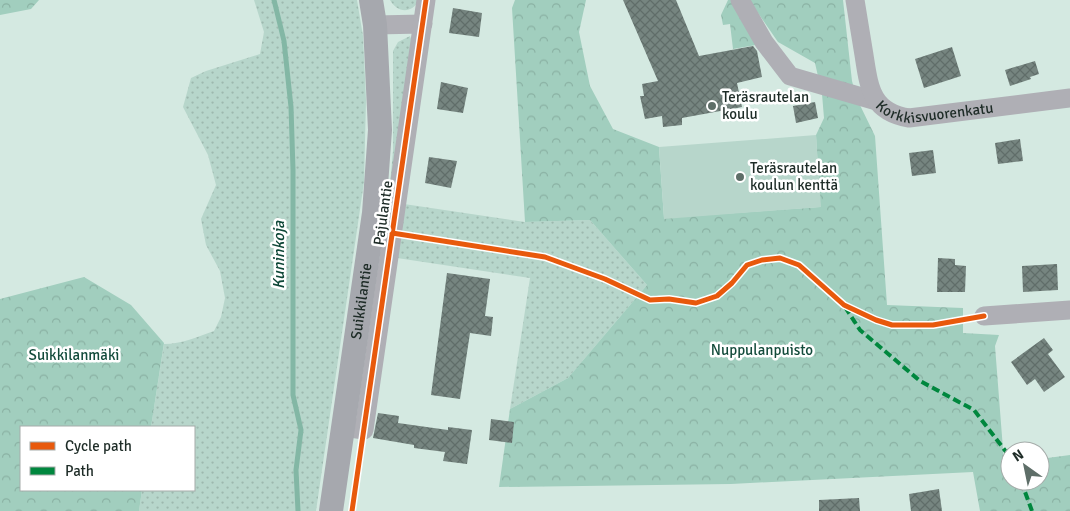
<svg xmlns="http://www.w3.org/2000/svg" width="1070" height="511" font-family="Signika,sans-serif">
<defs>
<pattern id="grass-dots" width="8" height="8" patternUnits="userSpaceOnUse" patternTransform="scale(1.25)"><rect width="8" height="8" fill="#b7d6cb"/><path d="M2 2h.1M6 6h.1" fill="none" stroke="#9db8ae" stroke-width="1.8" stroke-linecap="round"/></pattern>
<pattern id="forest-crowns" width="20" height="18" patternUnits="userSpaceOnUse" patternTransform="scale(1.25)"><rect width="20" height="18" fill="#a1cebe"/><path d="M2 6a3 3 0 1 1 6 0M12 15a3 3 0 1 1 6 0" fill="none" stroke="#8ab1a3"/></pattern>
<pattern id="building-cross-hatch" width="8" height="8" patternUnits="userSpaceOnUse" patternTransform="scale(1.25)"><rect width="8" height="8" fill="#768580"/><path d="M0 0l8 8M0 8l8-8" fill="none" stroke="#606d69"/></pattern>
</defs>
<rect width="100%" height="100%" fill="#d4e9e1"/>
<!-- grass -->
<path fill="url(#grass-dots)" d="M254,0H357L363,36L366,100L364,182L316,511H139L142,490H194V427H151L164,344C182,344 197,337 214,331L221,317L225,298L220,271L206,245L201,219L216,185L208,155L183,107L191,78L206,71L260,54L264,32Z
M390,0H419C412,14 397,13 390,0Z
M410,36L414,47L388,205L393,151V51L398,42Z
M404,204L525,222L590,220L647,285L568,378L510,409L530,278L397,258Z"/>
<!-- forest -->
<path fill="url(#forest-crowns)" d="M0,0H39L31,9L0,15Z
M515,0H586L579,32L590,86L613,129L659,147L664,218L820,207L816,135L824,118L822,94L815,63L778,42L749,0H843L852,81L857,99L875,136L887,305L963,308V333L999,335L995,346L1004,462H1010V481H1040V459L1070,455V511H980L973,472L731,484L499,487L510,409L568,378L647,285L590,220L525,222L512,8Z
M728,0H740L756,45L733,49L730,24L723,25L721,15Z
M84,277L131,305L164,343L151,427H21V490H142L139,511H0V299Z"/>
<!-- pitch -->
<path fill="#b7d6cb" d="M816,135L821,207L664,219L659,147Z"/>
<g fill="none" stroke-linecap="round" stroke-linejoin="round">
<!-- stream -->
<path stroke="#83b7a5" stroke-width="5" d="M274,0L284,41L291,107L293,170V395L301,430L296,470L298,511"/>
</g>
<!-- building -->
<path fill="url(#building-cross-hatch)" d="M623,0H676L699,56L753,46L757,51L762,77L737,83L742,107L682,118V125L663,127L662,116L645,119L640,96H644L642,84L658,81Z
M453,8L482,13L479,37L449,33Z
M952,47L961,76L924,88L915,59Z
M1035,61L1039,74L1030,77L1031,79L1010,86L1005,70Z
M441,82L468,88L463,113L437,109Z
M815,102L818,118L796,123L793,106Z
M1020,139L1023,161L998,164L995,143Z
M933,150L936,173L912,176L909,153Z
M429,157L457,161L451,188L425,183Z
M938,258L955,259V265L966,266L965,292H937Z
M1057,264L1058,290L1023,292L1022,266Z
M447,273L490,279L485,316L493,317L491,336L470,333L460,399L431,395Z
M1044,338L1053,350L1048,354L1065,377L1044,392L1035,379L1027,385L1011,362Z
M378,413L399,416L398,423L448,430V427L472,430L467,464L443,461L445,452L414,448V445L373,438Z
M491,419L514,422L512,443L489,440Z
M939,489L942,511H911L909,494Z
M859,498L860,511H819V500Z"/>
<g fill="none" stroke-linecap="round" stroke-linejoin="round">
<!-- minor -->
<g stroke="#afafb5" stroke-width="19">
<path d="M740,0L764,42L790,76L876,101"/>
<path id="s1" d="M855,0C858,18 861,36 864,55C869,87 871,112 909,118L1070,98"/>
<path d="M375,25L423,24"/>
<path d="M984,316L1070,310"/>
<path d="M343,427L364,430L426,0"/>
</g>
<!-- major -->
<path stroke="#a6a8ae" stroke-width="24" id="s2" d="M331,511L374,213L380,130L375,25L371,0"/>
<!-- quiet -->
<path stroke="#00873e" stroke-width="4" stroke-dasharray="8 4" stroke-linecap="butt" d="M845,307L860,330L920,381L974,410L1010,457
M1021,481L1032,511"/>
<defs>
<path id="cycleway" d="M392,233L545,257L605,279L650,300L669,299L696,303L717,296L732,283L747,265L762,260L780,258L799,265L844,305L876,320L892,325H933L984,316
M352,511L426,0"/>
</defs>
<!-- cycleway casing -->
<use href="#cycleway" stroke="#fff" stroke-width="8"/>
<!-- cycleway -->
<use href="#cycleway" stroke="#e8590c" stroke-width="5"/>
</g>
<!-- markers -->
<g fill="#5e6e68" stroke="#fff" stroke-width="2">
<circle cx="712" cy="106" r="5"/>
<circle cx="740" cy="177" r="5"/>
</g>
<g text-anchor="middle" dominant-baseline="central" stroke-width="5" stroke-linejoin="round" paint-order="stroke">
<!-- poi labels -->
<g font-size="15" fill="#1e2c27" stroke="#fff" text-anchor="start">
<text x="722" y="97">Teräsrautelan<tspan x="722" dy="17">koulu</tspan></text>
<text x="750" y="168">Teräsrautelan<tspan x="750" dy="17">koulun kenttä</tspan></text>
</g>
<!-- street labels -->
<g font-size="15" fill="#1e2c27" stroke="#fff">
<text stroke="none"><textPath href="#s1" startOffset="166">Korkkisvuorenkatu</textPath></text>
<text transform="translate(383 213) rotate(-82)">Pajulantie</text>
<text stroke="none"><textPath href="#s2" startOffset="212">Suikkilantie</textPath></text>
</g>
<!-- park labels -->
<g font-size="15" fill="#134b3b" stroke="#fff">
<text x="762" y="350">Nuppulanpuisto</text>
<text x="74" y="355">Suikkilanmäki</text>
</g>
<!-- water labels -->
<g font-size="16" font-style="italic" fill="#0e4737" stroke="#fff">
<text transform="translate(279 255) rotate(-90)">Kuninkoja</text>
</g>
</g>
<!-- legend -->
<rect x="20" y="426" width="175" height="65" fill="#ffffff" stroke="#a5aba9"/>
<rect x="30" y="442" width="25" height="8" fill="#e8590c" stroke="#a5aba9"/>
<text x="65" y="451" font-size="15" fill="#1e2c27">Cycle path</text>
<rect x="30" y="467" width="25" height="8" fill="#00873e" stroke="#a5aba9"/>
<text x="65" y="476" font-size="15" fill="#1e2c27">Path</text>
<!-- north arrow -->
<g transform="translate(1025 466) rotate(327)"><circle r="24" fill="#ffffff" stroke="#a5aba9"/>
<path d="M0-4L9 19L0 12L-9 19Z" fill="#5e6e68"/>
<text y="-8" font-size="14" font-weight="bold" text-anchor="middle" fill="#1e2c27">N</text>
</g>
</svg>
